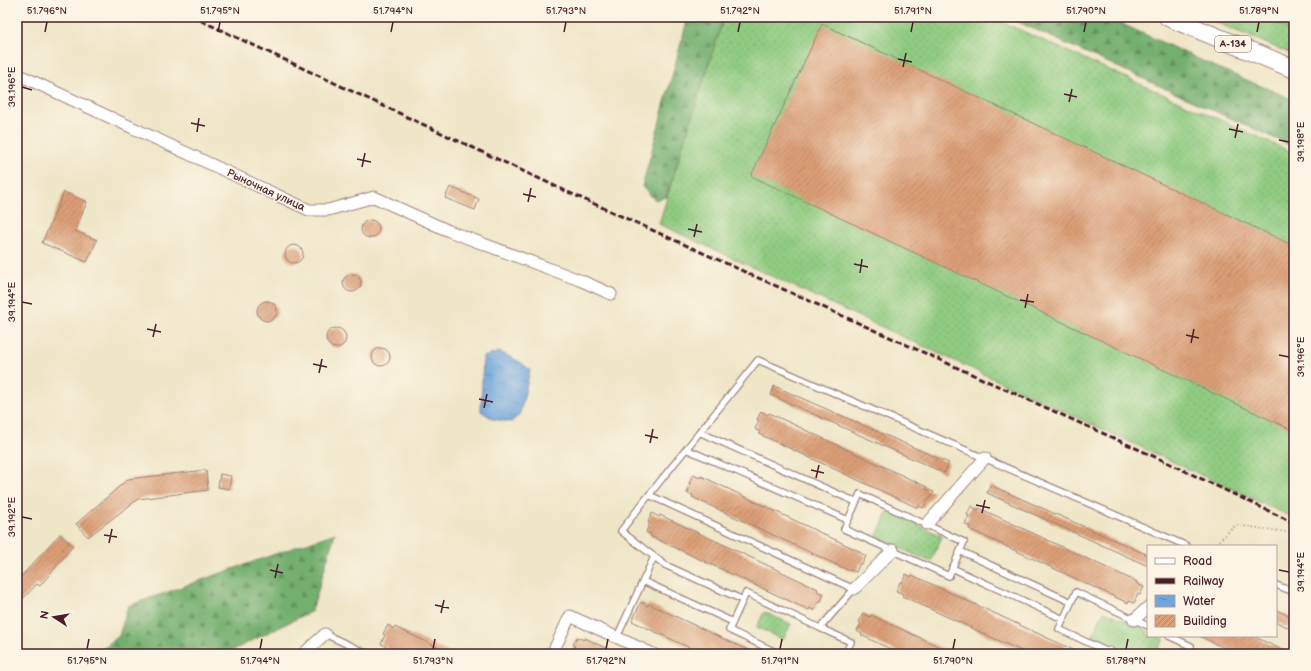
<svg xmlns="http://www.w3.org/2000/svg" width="1311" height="671" font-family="'Balsamiq Sans',sans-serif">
<defs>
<pattern id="grass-dots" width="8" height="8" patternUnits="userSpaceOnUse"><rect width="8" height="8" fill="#8fcb80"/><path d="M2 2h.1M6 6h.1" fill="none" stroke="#7dae6f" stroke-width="1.8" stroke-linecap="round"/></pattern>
<pattern id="forest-firs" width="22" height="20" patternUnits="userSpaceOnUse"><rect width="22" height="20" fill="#73af6e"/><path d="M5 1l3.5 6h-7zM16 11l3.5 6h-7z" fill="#608e5b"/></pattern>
<pattern id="water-ripples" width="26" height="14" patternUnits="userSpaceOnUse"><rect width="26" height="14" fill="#6fa6dd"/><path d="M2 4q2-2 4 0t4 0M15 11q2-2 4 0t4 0" fill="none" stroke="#5d87b3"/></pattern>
<pattern id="building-hatch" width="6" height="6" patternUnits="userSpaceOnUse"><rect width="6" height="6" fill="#dc9f76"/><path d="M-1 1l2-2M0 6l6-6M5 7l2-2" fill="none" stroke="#b48161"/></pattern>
</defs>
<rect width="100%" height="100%" fill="#fcf5e5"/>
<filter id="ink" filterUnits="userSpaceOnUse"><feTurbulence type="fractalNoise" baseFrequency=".025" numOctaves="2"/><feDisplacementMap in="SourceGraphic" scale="8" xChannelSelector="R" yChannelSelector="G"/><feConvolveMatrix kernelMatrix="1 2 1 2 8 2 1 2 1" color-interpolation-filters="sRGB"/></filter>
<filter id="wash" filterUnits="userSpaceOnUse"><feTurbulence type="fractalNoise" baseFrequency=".012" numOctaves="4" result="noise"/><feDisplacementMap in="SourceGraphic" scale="16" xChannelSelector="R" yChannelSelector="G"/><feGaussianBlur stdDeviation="0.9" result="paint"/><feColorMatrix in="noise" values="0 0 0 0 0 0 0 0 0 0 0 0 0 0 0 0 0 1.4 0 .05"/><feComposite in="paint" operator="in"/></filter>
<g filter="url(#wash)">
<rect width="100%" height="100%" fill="#efe6c8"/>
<!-- grass -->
<path fill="url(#grass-dots)" stroke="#6c7556" d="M722,17H991L1294,153V518L659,224Z
M1203,17H1262L1294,30V55Z
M888,511L942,536L931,562L876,538Z
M1104,611L1148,631V636H1158L1164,639L1156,654H1124L1091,639Z
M764,612L791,624L783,640L757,627Z"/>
<!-- forest -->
<path fill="url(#forest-firs)" stroke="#5e674c" d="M688,17H724L666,197L655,200L642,187Z
M1007,17H1107L1218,68L1294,100V147Z
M335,533L312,611L225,654H95L119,636L128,606Z"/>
<!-- water -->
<path fill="url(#water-ripples)" stroke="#5c6284" d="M500,352L520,362L530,370L520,414L511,422L493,419L481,411L483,357Z"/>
<g id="blocks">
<!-- building -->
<path fill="url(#building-hatch)" d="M822,24L1294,246V431L751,176Z
M450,187L479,199L475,210L445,198Z
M64,192L87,202L75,231L97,240L87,262L42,243Z
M361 229a9 9 0 1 1 18 0a9 9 0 1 1-18 0Z
M285 254a9 9 0 1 1 18 0a9 9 0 1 1-18 0Z
M343 283a9 9 0 1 1 18 0a9 9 0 1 1-18 0Z
M257 311a10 10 0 1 1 20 0a10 10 0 1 1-20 0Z
M326 338a10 10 0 1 1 20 0a10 10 0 1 1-20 0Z
M372 357a9 9 0 1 1 18 0a9 9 0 1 1-18 0Z
M774,386L949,463L944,473L771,395Z
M761,411L768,415L769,413L927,487L926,489L934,492L929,500H928L923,508L919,506L918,508L759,434L760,432L755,429L759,421L757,420Z
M206,470L208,490L138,499L88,537L76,524L128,479Z
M220,474L231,476L229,489L218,487Z
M693,475L700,478L701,476L859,551V552L866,556L862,564L860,563L856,572L851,570L850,571L692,497L693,495L687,493L691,484H689Z
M990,485L1148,555V566L987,493Z
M971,506L978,510L979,508L1137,582V584L1144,587L1140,595L1138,594L1134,603L1129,601L1128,603L969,529L970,527L965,524L969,516L967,515Z
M652,513L659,517L660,515L818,589L817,591L824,594L820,603L818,602L814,611L810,608L809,610L650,536L651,534L646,532L650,523L648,522Z
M60,534L73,546L40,586L37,584L17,605V581Z
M906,574L911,577L912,575L1082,654H1028L902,596L903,594L896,591L900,582L902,583Z
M641,602L648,606L649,604L756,654H703L632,621Z
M1276,610L1294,618V630L1276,622Z
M863,613L870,617L871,615L955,654H901L861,635L862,634L857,631L861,623L859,622Z
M388,625L394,629L395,627L452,654H398L385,648L386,646L381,644L385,635L383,634Z
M1199,636H1253L1291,654H1237Z
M577,637L584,640L585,638L618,654H571L575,646L573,645Z"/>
</g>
</g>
<g filter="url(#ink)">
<use href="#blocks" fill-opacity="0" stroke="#9c827a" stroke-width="1"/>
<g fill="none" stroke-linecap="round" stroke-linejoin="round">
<defs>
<path id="service" d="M699,432L856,502
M686,449L848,520
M860,494L964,542L949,576L844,529Z
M649,495L758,360L1187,546
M960,551L1071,602
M952,568L1063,619
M643,581L733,622
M1276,585L1294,592
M743,600L665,565L621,531L649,495L854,589L820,628L746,593L729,630L780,654
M820,628L851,642L845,654
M325,634L368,654
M1169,636L1191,646L1187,654
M617,637L654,557
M847,650L856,654
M1110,653L1059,629L1076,592L1148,626"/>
<path id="minor" d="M17,74L309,210H328L374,197L449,231L582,281L611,294
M927,524L985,458
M854,589L893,550
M1134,620L1148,607
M303,654L325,634
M552,654L570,616L653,654
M1107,654L1109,653"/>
<path id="trunk" d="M1168,17L1294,69"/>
</defs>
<!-- service casing -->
<use href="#service" stroke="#9c827a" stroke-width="8"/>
<!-- minor casing -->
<use href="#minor" stroke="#9c827a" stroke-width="13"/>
<!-- trunk casing -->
<use href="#trunk" stroke="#9c827a" stroke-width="20"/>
<!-- path -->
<path stroke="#9c827a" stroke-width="2" stroke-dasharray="1 3" stroke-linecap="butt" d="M1213,546L1236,525L1294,533"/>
<!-- service -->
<use href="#service" stroke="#fff" stroke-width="5.5"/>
<!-- minor -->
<use href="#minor" stroke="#fff" stroke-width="11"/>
<!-- trunk -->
<use href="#trunk" stroke="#fff" stroke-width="18"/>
<!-- rail -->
<path stroke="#4a1f2b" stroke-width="3" stroke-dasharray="6 3" stroke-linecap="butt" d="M193,17L570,193L1162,460L1294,523"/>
</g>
</g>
<!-- ticks -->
<path fill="none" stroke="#4a1f2b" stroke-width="1.5" d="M45,32L47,22M218,32L220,22M391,32L393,22M564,32L566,22M738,32L740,22M911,32L913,22M1084,32L1086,22M1257,32L1259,22M898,59L912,62M903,67L906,53M22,87L32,90M1064,94L1077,97M1069,102L1072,89M191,123L205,126M1229,129L1243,132M197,132L199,118M1235,138L1238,124M1279,140L1289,142M357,159L371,162M362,167L365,153M523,194L536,197M528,202L531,188M688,229L702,232M694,237L697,224M854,264L868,267M860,273L862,259M1020,300L1034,302M22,302L32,304M1025,308L1028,294M147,329L161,332M1186,335L1199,338M153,337L156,324M1191,343L1194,329M1279,355L1289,357M313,364L327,367M319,373L322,359M479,399L493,402M484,408L487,394M645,435L658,438M650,443L653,429M811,470L824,473M816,478L819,465M976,505L990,508M982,513L985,500M22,517L32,519M104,535L117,537M109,543L112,529M270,570L283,573M1279,570L1289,572M275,578L278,564M435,605L449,608M441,613L444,600M87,649L89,639M260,649L262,639M433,649L435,639M606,649L608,639M780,649L782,639M953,649L955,639M1126,649L1128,639"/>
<g text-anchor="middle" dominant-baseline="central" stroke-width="3" stroke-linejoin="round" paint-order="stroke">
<!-- shield labels -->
<rect fill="#fcf5e5" stroke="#7f5f63" stroke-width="1" x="1215" y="36" width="36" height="16" rx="3"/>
<g font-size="10" font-weight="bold" fill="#4a1f2b">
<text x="1233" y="44">А-134</text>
</g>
<!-- street labels -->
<g font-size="11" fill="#4a1f2b" stroke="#fcf5e5">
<text transform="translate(266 190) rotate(25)">Рыночная улица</text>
</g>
</g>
<!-- margin -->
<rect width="1311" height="671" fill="none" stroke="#fcf5e5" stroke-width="44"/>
<!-- legend -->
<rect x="1147" y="545" width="130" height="92" fill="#fcf5e5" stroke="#b59f9b"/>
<rect x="1155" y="558" width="20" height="6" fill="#ffffff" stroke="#b59f9b"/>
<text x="1183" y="565" font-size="12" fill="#4a1f2b">Road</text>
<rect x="1155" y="578" width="20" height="6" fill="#4a1f2b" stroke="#b59f9b"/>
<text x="1183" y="585" font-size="12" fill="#4a1f2b">Railway</text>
<rect x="1155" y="595" width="20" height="12" fill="url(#water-ripples)" stroke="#b59f9b"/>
<text x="1183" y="605" font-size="12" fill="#4a1f2b">Water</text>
<rect x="1155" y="615" width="20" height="12" fill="url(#building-hatch)" stroke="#b59f9b"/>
<text x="1183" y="625" font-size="12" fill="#4a1f2b">Building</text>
<!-- north arrow -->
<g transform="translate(54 617) rotate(282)" stroke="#fcf5e5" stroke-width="3" paint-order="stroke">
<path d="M0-3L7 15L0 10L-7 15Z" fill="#4a1f2b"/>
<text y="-6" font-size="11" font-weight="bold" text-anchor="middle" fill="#4a1f2b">N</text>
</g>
<rect x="22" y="22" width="1267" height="627" fill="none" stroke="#4a1f2b" stroke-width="1.5"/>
<g font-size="10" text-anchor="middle" fill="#4a1f2b">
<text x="47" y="14">51.796°N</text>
<text x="220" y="14">51.795°N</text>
<text x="393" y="14">51.794°N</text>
<text x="566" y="14">51.793°N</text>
<text x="740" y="14">51.792°N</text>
<text x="913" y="14">51.791°N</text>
<text x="1086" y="14">51.790°N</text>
<text x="1259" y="14">51.789°N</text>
<text transform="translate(11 87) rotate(-90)" y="4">39.196°E</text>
<text transform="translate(1300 142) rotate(-90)" y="4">39.198°E</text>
<text transform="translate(11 302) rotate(-90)" y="4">39.194°E</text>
<text transform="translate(1300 357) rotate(-90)" y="4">39.196°E</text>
<text transform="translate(11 517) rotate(-90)" y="4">39.192°E</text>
<text transform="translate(1300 572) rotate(-90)" y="4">39.194°E</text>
<text x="87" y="664">51.795°N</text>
<text x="260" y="664">51.794°N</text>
<text x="433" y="664">51.793°N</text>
<text x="606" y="664">51.792°N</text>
<text x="780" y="664">51.791°N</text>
<text x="953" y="664">51.790°N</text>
<text x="1126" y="664">51.789°N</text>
</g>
</svg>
